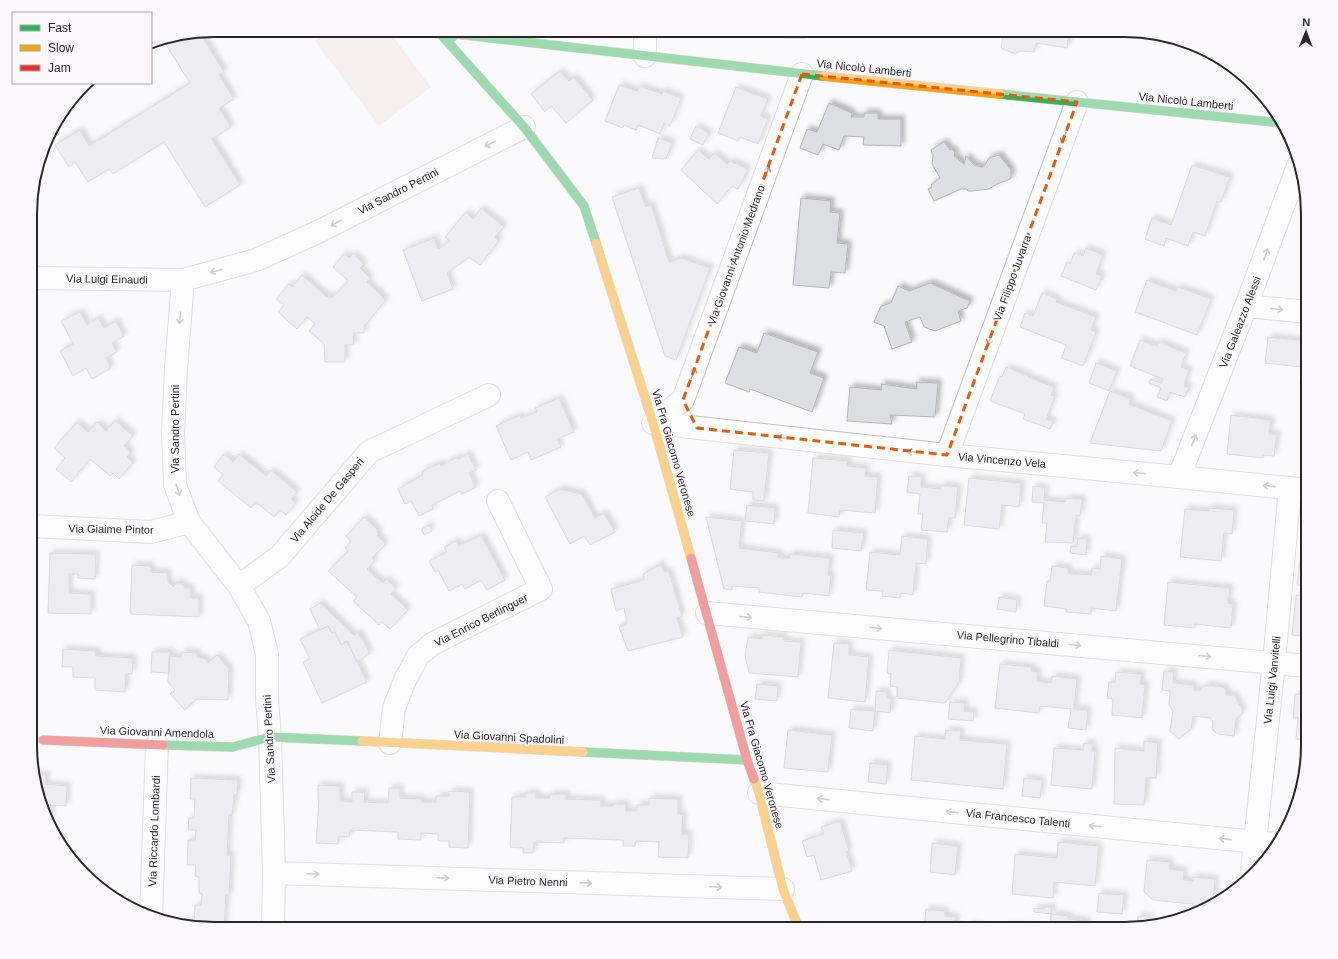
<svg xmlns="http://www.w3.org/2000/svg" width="1338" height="959" font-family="Arial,sans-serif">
<defs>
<filter id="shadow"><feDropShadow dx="3.5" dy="-3.5" stdDeviation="2" flood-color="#0004"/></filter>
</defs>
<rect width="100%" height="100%" fill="#faf9fb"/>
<!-- garden -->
<path fill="#f4dfe0" d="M330,30H388L431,87L379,126L315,41Z"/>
<!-- building -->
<path fill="#dddee4" stroke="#b5b4b6" filter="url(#shadow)" d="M737,30H760V32L737,33Z
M772,30H805V38H784V36H772Z
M1004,30H1070L1067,48L1036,43L1034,52L1020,51L1015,54L1001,48Z
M200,33L224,72L219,75L234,99L219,108L231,127L212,139L240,185L205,207L164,142L113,174L109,169L88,182L75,162L69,167L55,145L80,130L89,146L190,83L163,40Z
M560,71L569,81L574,77L593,100L566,123L551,106L545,112L531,94Z
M619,85L637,91L639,86L662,94L663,91L681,98L670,126L664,123L660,134L638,125L636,130L624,125L623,128L605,121Z
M736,87L768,99L761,116L768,119L758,144L740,137L738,141L718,133Z
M829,103L852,113L851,117H864V113H878V119H901V146L863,145L864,137L844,136L839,150L823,144L818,155L800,148L807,129L817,132Z
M696,126L709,133L703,145L690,139Z
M658,138L672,143L666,159L652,158Z
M944,142L950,150L952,149L955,152L954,156L964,164L966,156L974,165L982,167L985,165L989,158L999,155L1011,170V178L1008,180L997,184L989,189L973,191H968L967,189H961L934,201L928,189L932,187L931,185L940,178L932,164L933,155L931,150Z
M698,150L709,159L715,153L727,164L730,161L748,169L738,189L732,186L717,204L681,170Z
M1192,165L1230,177L1221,202L1217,201L1205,236L1193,232L1188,246L1166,238L1164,246L1145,239L1152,218L1171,225Z
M639,188L646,207L651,204L669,262L681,258L710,268L676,360L665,356L612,197Z
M801,198L831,201L830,212L840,213L837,243L848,244L845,273L831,272L829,288L793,285Z
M481,208L504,227L495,237L499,241L480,265L469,257L447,273L453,289L422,301L403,250L434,238L438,249L450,241L445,237L466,212L473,219Z
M1086,248L1103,255L1096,274L1102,276L1096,290L1061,276L1067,262L1070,264L1074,253L1083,256Z
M1305,249H1308V264H1304Z
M344,254L349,258L353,254L364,264L360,268L370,278L367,282L386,300L364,326V333H353L354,345H345V362H325L324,344L309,331L315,324L307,317L297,329L278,312L284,305L276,299L289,284L292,287L302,275L327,297L328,295L332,298L348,281L333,267Z
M1147,280L1176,291L1178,287L1211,299L1197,335L1135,312Z
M930,283L970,301L967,308L958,311L961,321L935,331L924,327L920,317L905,322L912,342L892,349L884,326L874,322L881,306L891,303L898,286L909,291Z
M1042,293L1057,299L1056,302L1096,317L1091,330L1096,332L1083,366L1062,358L1066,345L1020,327L1025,313L1033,316Z
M80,312L87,325L98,318L104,328L116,321L124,336L112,343L117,352L106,358L111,368L92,379L86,368L73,376L60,351L73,344L61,321Z
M764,333L818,352L810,373L824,378L812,412L750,389L749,392L725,383L739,347L757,353Z
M1268,337L1308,341V385L1300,384L1301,367L1265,363Z
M1140,340L1157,346L1159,342L1186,353L1181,367L1189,370L1184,386L1189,388L1185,397L1170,392L1167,401L1157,397L1161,388L1149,383L1151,379L1161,383L1163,379L1130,366Z
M1096,363L1117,371L1109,391L1089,383Z
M1006,367L1029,376L1028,377L1054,387L1051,395L1055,396L1046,419L1053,422L1050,429L1023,419L1025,414L990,401L1000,376L1002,377Z
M916,382L938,383L935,417L890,415L892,424L847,421L850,387L882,390L881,384L917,389Z
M1110,391L1131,399L1129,404L1172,421L1161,451L1090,443Z
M559,398L574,432L557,439L561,447L531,460L528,452L511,460L496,426L520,415L521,418L537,412L535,408Z
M1231,415L1271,420L1269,434H1277L1274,456L1263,455V458L1227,454Z
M115,420L133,436L124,446L131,452L127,457L133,463L119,479L113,473L110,476L90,459L71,482L56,469L65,458L54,448L77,422L88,432L97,422L106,431Z
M734,450L769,453L764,501L753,500V492L730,489Z
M224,454L233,462L239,454L266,476L271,470L297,492L291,499L296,503L286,515L280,510L274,517L256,502L251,508L218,481L223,475L214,467Z
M468,454L476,470L469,473L476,487L462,494L460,491L432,505L433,509L419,516L411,501L405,504L398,489L423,475L422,471L440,463L441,466L457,457L458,459Z
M813,458L848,461L847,466L866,468L865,476L878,477L875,513L840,510L839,517L808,513Z
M909,476L922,477L921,487L941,489V485L958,487L955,518H949L947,532L921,530L923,514H918L920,494L907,492Z
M969,478L1021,483L1019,507L1002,505L999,529L964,525Z
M1033,486L1045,488L1044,500L1065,502L1066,498L1082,499L1080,516L1076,515L1073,543L1045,542L1047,523H1042L1044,503L1032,502Z
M560,489L582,494L595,518L604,513L615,532L590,545L584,536L570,544L545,497Z
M747,505L775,508L774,524L745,521Z
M1209,508L1234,510L1232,534L1224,533L1221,561L1180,557L1185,509L1209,511Z
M364,517L378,530L377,532L379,534L377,536L386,544L372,558L375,561L367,569L383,583L386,579L396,588L391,594L408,610L390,629L382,622L379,625L353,601L357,597L328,571L348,551L345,548L351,541L346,536Z
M706,517L742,521L739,548L779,553L778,557L790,558V554L830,558L828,575H831L829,596L803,593L802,597L759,592V588L732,586V590L724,589Z
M429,525L432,531L424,535L422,530L423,528Z
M833,530L864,533L861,551L832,548Z
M481,535L505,580L487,590L481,580L465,589L462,584L449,591L438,570L435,572L429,561L447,552L444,547L456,541L459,546Z
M902,536L928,539L926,564L916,563L913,595L901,593L900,598L882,596L883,591L866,590L870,552L900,555Z
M1078,538L1087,539L1086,555L1070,553L1071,546L1077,547Z
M1305,538H1308V587L1297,585L1300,560L1302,561Z
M50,553L96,554L95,579L78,578V574H69V593L91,594V614L48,613Z
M1101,556L1122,559L1116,611L1091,608V614L1066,612V609L1044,606L1047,581H1050L1052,566L1069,568L1068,573L1091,575L1092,568L1100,569Z
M661,564L664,572H669L682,616L677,618L683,637L628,651L619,627L627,623L624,608L616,611L611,589L644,580L643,574Z
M132,565L151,566V572L168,573V582L173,587L178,582L180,584H184V588H191V598H199V617L130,614Z
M1168,582L1230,588L1228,603L1233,604L1231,628L1195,624V628L1164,625Z
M1305,591L1308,592V637L1292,635L1296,595L1304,596Z
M999,597L1017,600L1016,612L997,609Z
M320,603L354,635L358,632L370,653L357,662L347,641L341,645L335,632L332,633L328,626L320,630L310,609Z
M328,626L332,633L335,632L341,645L347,641L367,682L322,703L303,662L310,659L300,639Z
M762,635L784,637V641L801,642L798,677L749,673L745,656L748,637L762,639Z
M834,643L849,644V655L869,657L865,702L828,698Z
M63,649L96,651V656L133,658L132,674L126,673L125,692L95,690V678L73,677V667H62Z
M889,650L961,658L959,682L945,703L897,698V687L890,686L891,674L887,673Z
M152,652H170L169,673L151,672Z
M182,652L197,653V657L204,658L208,663L217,655L229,669L228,700L196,699L185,710L170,694L175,690L168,682L169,656L181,657Z
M1000,664L1032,667L1031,671L1038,672L1037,681L1051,683L1052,676L1077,679L1074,709L1088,710L1086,730L1068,728L1071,709L1040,706L1039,713L995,708Z
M1164,671L1174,672L1173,683L1194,685L1193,690H1201V688L1207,685L1223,687L1226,690V695H1234L1242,709V713L1236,719L1234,736L1217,734L1212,729L1213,722L1210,718L1193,716L1191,729L1179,739L1170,731L1173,711L1169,705L1170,691L1162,690Z
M1116,672L1142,674L1140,684L1145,685L1142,718L1112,715L1113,699L1107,698L1109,682H1115Z
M757,684L778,686L777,701L755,699Z
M876,691L887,692V698L891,699L890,713L875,711Z
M1295,694L1308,695V740L1296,739L1298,718H1293Z
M950,702L965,703L964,711L974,712L973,721L948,719Z
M851,709L875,711L873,731L849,728Z
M788,730L832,735L828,772L784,768Z
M946,730L961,731L960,740L1007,744L1003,789L911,780L915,736L945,739Z
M1144,741L1158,743L1156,778H1146L1144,805L1114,804L1115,748L1144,751Z
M1084,743L1093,744L1092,751H1095L1092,789L1051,785L1054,748L1083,750Z
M870,763L888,765L886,784L868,782Z
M34,775H46L45,784L67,786L66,806L44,805L40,795L41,788H38Z
M191,778L238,780L237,795H234L232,815H229L227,855H231L229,895H226L224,927H229V929H202L184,925V923L190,924V919H194L195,905H201L202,894L199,893V877L195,876L196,865H187L188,840H195L196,830H188L189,818H194L195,799H190Z
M1024,778L1042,780L1040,798L1022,796Z
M318,785L340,786V801L352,802V792H365L364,802L388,803L389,788H400V798L422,799V802H436V796H449V791L470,792L468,848L449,847V841H438V834L421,833V840L398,839V832L350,830L349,837L339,836L338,844L316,843L319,800H318Z
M525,793H536V798H550V794H566V799L601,800V806H613V804H626L625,811H637V805H649V798L678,799V814L683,815L682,834H689L688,858L658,857L659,842L636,841L635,846H623V840L564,838V843L534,842L533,853H523V848L510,847L512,797H525Z
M44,805H51L50,824Z
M840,821L849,851H846L852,871L821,880L814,855L807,857L802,841L824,834L821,827Z
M1058,842L1099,846L1095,886L1054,882L1053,898L1012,894L1015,854L1057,858Z
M932,843L958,846L955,875L930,872Z
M1147,860L1170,862V869L1184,871L1183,880L1193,881V877L1215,879L1213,904L1206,910L1195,912H1192L1193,904L1153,900L1144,892Z
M1099,893L1124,895L1122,914L1097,912Z
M1044,907H1052L1051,914L1034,912V908L1044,909Z
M926,909L945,911V916L956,917L954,929H924Z
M1051,914L1068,916V919L1087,921V929H1050Z
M1138,916L1149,917L1148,923L1137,926Z
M970,925L981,926V929H970Z
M1008,926L1040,929H1007Z"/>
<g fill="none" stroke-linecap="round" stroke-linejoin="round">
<defs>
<path id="street" d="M645,30V56
M32,278L183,280L256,260L320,231L524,127
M183,280L176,369L173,433L175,485L189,522L239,586L259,621L267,654V699L270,737L274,873L273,929
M1246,306L1308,312
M653,423L947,455L1179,477L1308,490
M653,423L683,400L802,74
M947,455L1077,102
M1179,477L1246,306L1298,166
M32,526L151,532L189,522
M239,586L280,556L369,452L489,395
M707,613L1308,666
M390,743L394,708L405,680L418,656L432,644L541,589L498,501
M759,793L1277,844
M1252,871L1274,662L1290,488
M274,873L783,889
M151,917L157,745"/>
<path id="fast" d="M437,30L524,127L584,206L596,243
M447,41L456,34L823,76
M1000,94L1281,123
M163,745L233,747L270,737L362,741
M583,752L747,760"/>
<path id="slow" d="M823,76L1000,94
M596,243L653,423L691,558
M362,741L583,752
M754,779L759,793L783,889L799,929"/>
<path id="jam" d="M691,558L747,760L754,779
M43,740L163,745"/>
</defs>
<!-- street casing -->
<use href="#street" stroke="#c1c0c2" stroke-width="24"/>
<!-- fast casing -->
<use href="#fast" stroke="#c1c0c2" stroke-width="10"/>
<!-- slow casing -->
<use href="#slow" stroke="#c1c0c2" stroke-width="10"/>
<!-- jam casing -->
<use href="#jam" stroke="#c1c0c2" stroke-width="10"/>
<!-- street -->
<use href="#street" stroke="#fefefe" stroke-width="22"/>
<!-- fast -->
<use href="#fast" stroke="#30b455" stroke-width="9"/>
<!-- slow -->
<use href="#slow" stroke="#ff9f0a" stroke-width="9"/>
<!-- jam -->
<use href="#jam" stroke="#e5322d" stroke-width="9"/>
</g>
<!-- one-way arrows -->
<defs><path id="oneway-shaft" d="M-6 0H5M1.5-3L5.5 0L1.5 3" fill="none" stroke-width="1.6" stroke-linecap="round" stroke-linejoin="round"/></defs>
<g stroke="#9e9e9e">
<use href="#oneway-shaft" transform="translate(1064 138) rotate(110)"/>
<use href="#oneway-shaft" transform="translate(490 144) rotate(153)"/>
<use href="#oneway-shaft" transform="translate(767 172) rotate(-70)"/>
<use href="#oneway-shaft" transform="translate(336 223) rotate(153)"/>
<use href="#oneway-shaft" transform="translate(1266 254) rotate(-70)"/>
<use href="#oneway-shaft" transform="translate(216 271) rotate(165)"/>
<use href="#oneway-shaft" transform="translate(1277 309) rotate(5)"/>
<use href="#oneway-shaft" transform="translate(180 318) rotate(94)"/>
<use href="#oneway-shaft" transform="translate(990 339) rotate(110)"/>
<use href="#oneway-shaft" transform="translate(693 373) rotate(-70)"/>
<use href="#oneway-shaft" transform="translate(783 438) rotate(-174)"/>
<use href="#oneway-shaft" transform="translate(1194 440) rotate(-69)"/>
<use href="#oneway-shaft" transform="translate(913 452) rotate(-174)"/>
<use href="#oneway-shaft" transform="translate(1139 473) rotate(-175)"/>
<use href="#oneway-shaft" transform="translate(1269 486) rotate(-174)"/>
<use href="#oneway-shaft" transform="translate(178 490) rotate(72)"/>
<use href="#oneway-shaft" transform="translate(746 617) rotate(5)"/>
<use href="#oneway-shaft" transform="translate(876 628) rotate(5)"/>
<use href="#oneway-shaft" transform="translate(1075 645) rotate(5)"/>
<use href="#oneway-shaft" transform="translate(1205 656) rotate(5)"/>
<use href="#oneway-shaft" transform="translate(823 799) rotate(-174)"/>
<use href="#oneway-shaft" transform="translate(952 812) rotate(-174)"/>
<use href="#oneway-shaft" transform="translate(1095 826) rotate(-174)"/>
<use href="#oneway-shaft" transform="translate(1225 839) rotate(-174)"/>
<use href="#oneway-shaft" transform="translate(313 874) rotate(2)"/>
<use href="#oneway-shaft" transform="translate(443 878) rotate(2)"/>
<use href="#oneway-shaft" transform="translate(586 883) rotate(2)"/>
<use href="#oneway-shaft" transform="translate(716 887) rotate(2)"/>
</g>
<!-- marked area -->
<path d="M0 0H1338V959H0ZM802,74L1077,102L947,455L697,428L683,400Z" fill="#faf9fb" fill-opacity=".55" fill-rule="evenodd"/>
<path fill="none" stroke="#e8590c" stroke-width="3" stroke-dasharray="8 5" stroke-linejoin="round" d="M802,74L1077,102L947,455L697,428L683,400Z"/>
<g text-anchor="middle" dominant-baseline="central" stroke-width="3" stroke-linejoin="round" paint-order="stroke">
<!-- street labels -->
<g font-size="11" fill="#282829" stroke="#faf8fc">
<text transform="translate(864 68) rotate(6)">Via Nicolò Lamberti</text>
<text transform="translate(1186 101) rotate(6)">Via Nicolò Lamberti</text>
<text transform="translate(398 191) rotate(-27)">Via Sandro Pertini</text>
<text transform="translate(736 255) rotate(-70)">Via Giovanni Antonio Medrano</text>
<text transform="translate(1012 278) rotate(-70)">Via Filippo Juvarra</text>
<text transform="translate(107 279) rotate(1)">Via Luigi Einaudi</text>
<text transform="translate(1240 322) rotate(-69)">Via Galeazzo Alessi</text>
<text transform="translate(175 429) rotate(-90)">Via Sandro Pertini</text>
<text transform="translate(674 453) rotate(74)">Via Fra Giacomo Veronese</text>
<text transform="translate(1002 460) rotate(5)">Via Vincenzo Vela</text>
<text transform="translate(327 500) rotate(-50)">Via Alcide De Gasperi</text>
<text transform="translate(111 529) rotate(1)">Via Giaime Pintor</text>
<text transform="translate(481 620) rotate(-27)">Via Enrico Berlinguer</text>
<text transform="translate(1008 639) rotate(5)">Via Pellegrino Tibaldi</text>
<text transform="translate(1272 680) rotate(-84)">Via Luigi Vanvitelli</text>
<text transform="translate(157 732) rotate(2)">Via Giovanni Amendola</text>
<text transform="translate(509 737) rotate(3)">Via Giovanni Spadolini</text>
<text transform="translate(269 739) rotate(-93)">Via Sandro Pertini</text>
<text transform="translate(762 765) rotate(74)">Via Fra Giacomo Veronese</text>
<text transform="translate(1018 818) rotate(6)">Via Francesco Talenti</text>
<text transform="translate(154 831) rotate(-88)">Via Riccardo Lombardi</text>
<text transform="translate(528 881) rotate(2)">Via Pietro Nenni</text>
</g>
</g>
<!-- crop -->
<path d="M0 0H1338V959H0ZM214 37H1124A177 177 0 0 1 1301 214V745A177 177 0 0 1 1124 922H214A177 177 0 0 1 37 745V214A177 177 0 0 1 214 37Z" fill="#faf8fc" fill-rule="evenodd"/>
<path fill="none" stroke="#282829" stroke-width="2" d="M214 37H1124A177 177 0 0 1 1301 214V745A177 177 0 0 1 1124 922H214A177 177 0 0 1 37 745V214A177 177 0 0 1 214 37Z"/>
<!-- legend -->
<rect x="12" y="12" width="140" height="72" fill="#faf8fc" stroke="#a6a5a8"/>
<rect x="20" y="25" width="20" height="6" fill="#30b455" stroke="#a6a5a8"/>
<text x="48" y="32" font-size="12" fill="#282829">Fast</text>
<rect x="20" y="45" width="20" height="6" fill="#ff9f0a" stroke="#a6a5a8"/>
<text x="48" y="52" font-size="12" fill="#282829">Slow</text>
<rect x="20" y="65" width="20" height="6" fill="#e5322d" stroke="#a6a5a8"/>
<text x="48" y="72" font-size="12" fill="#282829">Jam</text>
<!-- north arrow -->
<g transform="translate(1306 32) rotate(1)" stroke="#faf8fc" stroke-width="3" paint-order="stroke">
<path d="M0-3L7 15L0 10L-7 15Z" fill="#282829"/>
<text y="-6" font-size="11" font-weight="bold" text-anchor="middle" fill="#282829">N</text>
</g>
</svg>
